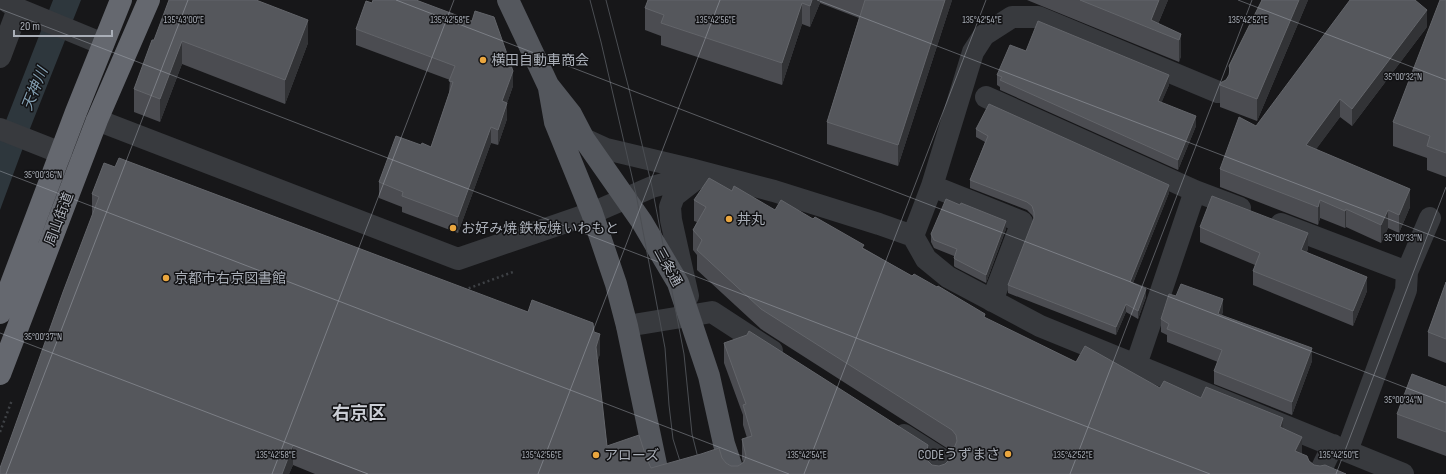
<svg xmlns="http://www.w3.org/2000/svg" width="1446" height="474" font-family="'Sofia Sans Condensed','Noto Sans JP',sans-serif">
<rect width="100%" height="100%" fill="#171719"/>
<!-- water -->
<path fill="#2e373d" d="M53,0H81L31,126L0,210V136Z"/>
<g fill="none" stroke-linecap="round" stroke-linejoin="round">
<!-- path -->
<path stroke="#3e4145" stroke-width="2.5" stroke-dasharray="2 3" stroke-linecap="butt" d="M464,290L513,272
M0,432L12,400"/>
<!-- minor -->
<path stroke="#383a3e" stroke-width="22" d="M5,0L18,9L103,44
M0,57L18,9
M986,97L1195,191L1240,208
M97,120L458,259L592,213L652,187L703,173
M0,129L61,153
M584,139L606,149L690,169L774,191L879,224L913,236L926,259L948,277L1040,326L1403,474
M932,186L1022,222L992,301
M1281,224L1407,272
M913,236L932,186L973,52L984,35L1012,17H1038L1218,92
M688,296L671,220L670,207L674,196L697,178
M627,326L712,312L772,351
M1136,365L1195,191
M904,435L945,461L938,474
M1347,451L1406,290L1407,272L1430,218
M1319,474L1333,445"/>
<!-- major -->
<path stroke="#54575d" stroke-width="22" d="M508,0L548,85L571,114L584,139L642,222L678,283L709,376L724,444L734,474
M549,88L555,122L592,213L616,284L627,326L658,474"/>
<!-- highway -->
<path stroke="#65686f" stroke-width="22" d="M0,313L76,112L121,0
M0,374L97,120L149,0"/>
<!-- tram -->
<path stroke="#4b4e53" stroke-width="1" d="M590,0L601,42L636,194L665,348L669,405L673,439L684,474
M606,0L629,89L652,187L684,354L692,434L702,474"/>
</g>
<!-- wall -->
<path fill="#4b4c51" d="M648,0H952L898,166L827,144V122L859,18L820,3L810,27L802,24L782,85L661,45V36L645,30V8Z
M1027,0H1168L1158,24L1181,34V56L1179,62Z
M1261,0H1308L1257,121L1220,107V85L1226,80L1229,76V66L1261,2Z
M1446,0V177L1427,170V158L1393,146V122Z
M1427,27L1352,126L1340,117L1316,149L1410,207L1399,233L1388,228L1381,243L1346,227L1345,228L1320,218L1318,225L1220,187V169L1256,126Z
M356,29L513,86L507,103V119L498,145L491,143L458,233L402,212V207L379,198V182L421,145L431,147L449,93L450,80L356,45Z
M154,40L308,43L285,104L182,64L160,122L134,112V89Z
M1026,51L1169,85L1161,103L1196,126L1178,170L1000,90V87L997,85V75Z
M976,129L1169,193L1133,283L1146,297L1138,319L1126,312L1116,335L1008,293V285L1034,219L1032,215L1027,210L970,188V180L985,142L976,137Z
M115,167L528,312L594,332L600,354L597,362L607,446L646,457L651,468L722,458L726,463L731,466H738L743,462L742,459V439L747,438L743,425V415L724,363V343L928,461L932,465L939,466L945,464L949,460L953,452L761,329L697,270V255L693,250V230L697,222L694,221V200L732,191L775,210L813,219L985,318L1076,362L1160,388L1201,398L1283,428L1302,454L1314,465L1346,474H315L293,465L289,474H0L93,214H92V194Z
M1200,227L1308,248L1307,252L1367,291L1353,326L1253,285V271L1255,265L1200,242Z
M1006,229L986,283L955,267L954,266V256L934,248L931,242V234Z
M1446,282V363L1428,356V332Z
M1176,296L1223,311L1222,315L1312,361L1292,415L1214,384V371L1218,362L1167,342V335L1161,332V319Z
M1446,387V456L1397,438V414Z"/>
<!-- shaded-wall -->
<path fill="#323336" d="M812,0H820V3L810,27V6Z
M945,0H952L898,166V145Z
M1159,0H1168L1155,31L1151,20Z
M1299,0H1308L1257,121V99Z
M802,3V24L782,85V63Z
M1427,10V27L1352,126V109Z
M308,20V43L285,104V80Z
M1181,34V56L1179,62V40Z
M182,41V64L160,122V99Z
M513,71V86L502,117V101Z
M1169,75V85L1158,111V101Z
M1340,99V117L1306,163V145Z
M507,103V119L498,145V130Z
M1196,116V126L1178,170V160Z
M491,127V143L458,233V217Z
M1169,185V193L1130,290V282Z
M1410,189V207L1399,233V215Z
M1320,200V218L1318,225V207Z
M1346,209V227L1345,228V211Z
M1388,210V228L1381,243V225Z
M1006,221V229L986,283V275Z
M1308,233V248L1301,265V250Z
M1367,277V291L1353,326V311Z
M1146,289V297L1138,319V311Z
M1223,299V311L1218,326V314Z
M1126,304V312L1116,335V327Z
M600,334V354L596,367V347Z
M1312,348V361L1292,415V402Z
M1283,418V439L1280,427Z
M1302,437V457L1295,451Z
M293,445V465L289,474H282Z
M928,445V465L926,455Z"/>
<!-- building -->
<path fill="#55575c" stroke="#63656a" d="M169,0H256L308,20L285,80L182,41L160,99L134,89L152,40H154Z
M373,0H416L472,21L475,11L494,17L513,71L502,101L507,103L498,130L491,127L458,217L402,196L403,192L379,182L396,136L421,145L422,143L431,147L453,82L449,81L455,66L356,29L366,1L372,3Z
M648,0H812L810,6L802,3L782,63L661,23L664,15L645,8Z
M865,0H945L898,145L827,122Z
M1080,0H1159L1151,20L1181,34L1179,40Z
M1262,0H1299L1257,99L1220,85L1222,82L1226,80L1229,75L1230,69L1229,66Z
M1350,0H1415L1427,10L1352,109L1340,99L1306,145L1410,189L1399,215L1388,210L1381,225L1346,209L1345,211L1320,200L1318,207L1220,169L1239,117L1256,126Z
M1440,0H1446V153L1427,146L1430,136L1393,122Z
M1038,21L1169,75L1158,101L1196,116L1178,160L1000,80L1002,77L997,75L1010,45L1026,51Z
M989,104L1169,185L1130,282L1146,289L1138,311L1126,304L1116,327L1008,285L1034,218V212L1032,206L1027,202L970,180L988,136L976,129Z
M119,158L528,312L532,300L593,323L594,332L600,334L596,347L607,446L639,435L646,457L651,468L701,454L719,448L722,458L726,463L731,466H738L744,462L746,456L742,439L752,436L743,405L746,404L724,343L747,335L749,331L928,445L926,455L927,460L932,465L939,466L945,464L949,460L957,441L956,435L952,430L761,309L697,250L702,240L693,230L706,207L694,200L709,178L732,191L734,186L775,210L781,200L813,219L815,217L864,245L862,248L912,276L914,274L937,287L938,286L985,314L984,317L1076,362L1085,346L1160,388L1164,381L1201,398L1206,387L1283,418L1280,427L1302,437L1295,451L1307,456L1309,461L1314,465L1320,466L1325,465L1346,474H368L293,445L282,474H0V468L63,292L99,197L92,194L104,163L115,167Z
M1212,196L1308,233L1301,250L1367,277L1353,311L1253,271L1260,253L1200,227Z
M946,199L960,205L961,203L1006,221L986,275L955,259L954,258L957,249L934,240L931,234Z
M1446,282V339L1428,332Z
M1181,284L1223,299L1218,314L1312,348L1292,402L1214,371L1222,350L1167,329L1169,324L1161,319L1169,294L1176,296Z
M1412,374L1446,387V432L1397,414Z"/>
<!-- ticks -->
<path fill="none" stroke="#aaafb8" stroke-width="1" stroke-opacity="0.45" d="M396,0L1446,403M817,0L1446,241M1238,0L1446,80M0,9L1210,474M0,171L789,474M0,333L368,474M6,474L188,0M272,474L454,0M538,474L720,0M804,474L986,0M1070,474L1252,0M1336,474L1446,187"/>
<!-- markers -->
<g fill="#eaa63e" stroke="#121214" stroke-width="1.5">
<circle cx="483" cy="60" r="4"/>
<circle cx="729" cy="219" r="4"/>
<circle cx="453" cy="228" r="4"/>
<circle cx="166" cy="278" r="4"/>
<circle cx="1008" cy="454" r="4"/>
<circle cx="596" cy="455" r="4"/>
</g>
<g text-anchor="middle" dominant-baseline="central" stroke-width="3" stroke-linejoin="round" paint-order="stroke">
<!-- poi labels -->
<g font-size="14" fill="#aaafb8" stroke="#121214" text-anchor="start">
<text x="491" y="60">横田自動車商会</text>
<text x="737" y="219">丼丸</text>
<text x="461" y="228">お好み焼 鉄板焼 いわもと</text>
<text x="174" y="278">京都市右京図書館</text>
<text x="1000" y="454" text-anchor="end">CODEうずまさ</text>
<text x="604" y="455">アローズ</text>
</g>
<!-- street labels -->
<g font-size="14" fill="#aaafb8" stroke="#121214">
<text transform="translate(59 219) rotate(-69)">周山街道</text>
<text transform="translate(668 267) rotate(61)">三条通</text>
</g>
<!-- water labels -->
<g font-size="15" font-style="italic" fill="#839fb2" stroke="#121214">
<text transform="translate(35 89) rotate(-68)">天神川</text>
</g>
<!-- district labels -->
<g font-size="18" font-weight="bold" fill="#cbced5" stroke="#121214">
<text x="359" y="413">右京区</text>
</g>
</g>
<g font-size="10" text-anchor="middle" fill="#aaafb8" stroke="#121214" stroke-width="3" stroke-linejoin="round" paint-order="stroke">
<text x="184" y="23">135°43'00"E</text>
<text x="450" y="23">135°42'58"E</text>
<text x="716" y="23">135°42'56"E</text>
<text x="982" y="23">135°42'54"E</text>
<text x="1248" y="23">135°42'52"E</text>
<text x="1403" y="80">35°00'32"N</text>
<text x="43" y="178">35°00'36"N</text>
<text x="1403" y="241">35°00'33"N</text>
<text x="43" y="340">35°00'37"N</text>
<text x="1403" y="403">35°00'34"N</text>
<text x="276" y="458">135°42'58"E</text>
<text x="542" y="458">135°42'56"E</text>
<text x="807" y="458">135°42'54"E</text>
<text x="1073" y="458">135°42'52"E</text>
<text x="1339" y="458">135°42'50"E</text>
</g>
<!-- scale -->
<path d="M14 30v6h98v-6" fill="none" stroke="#aaafb8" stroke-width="2"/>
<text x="20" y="30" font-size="12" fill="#aaafb8" stroke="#121214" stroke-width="3" paint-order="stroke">20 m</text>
</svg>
